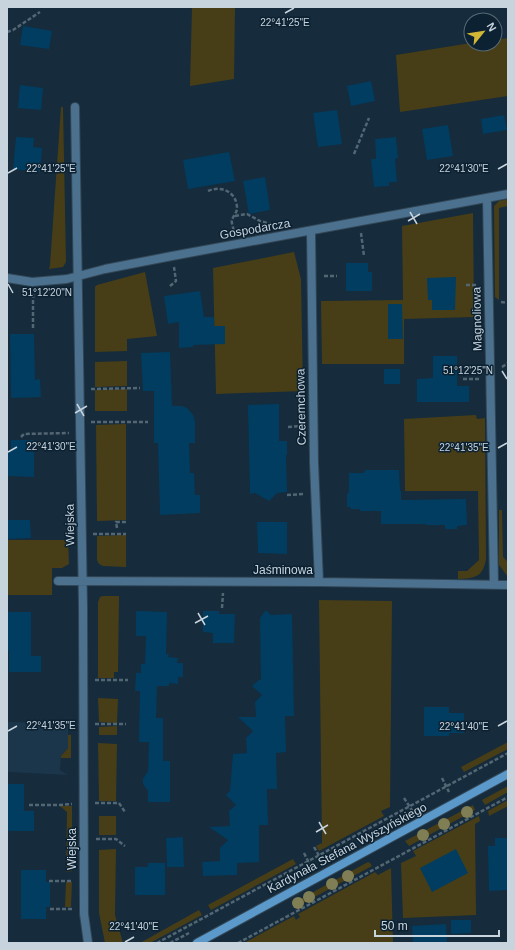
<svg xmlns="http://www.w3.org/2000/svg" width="515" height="950" font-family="Arial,sans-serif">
<rect width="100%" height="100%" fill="#162b3b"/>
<!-- built -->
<path fill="#1b354a" d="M7,722L68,723V748L61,756L60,770L68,775L7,772Z"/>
<!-- green -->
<path fill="#473e17" d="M192,7H235L234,79L190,86Z
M508,38V96L400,112L396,55L471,43L495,44V40Z
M61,107H63L66,262L63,267L49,269L50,265Z
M508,199V206L499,208V300L495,297L494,206L499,201Z
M473,213L474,317L404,319V364H322L321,301L403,300L402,226Z
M294,252L301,279L303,391L216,394L213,268Z
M145,272L157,336L127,339V351L95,352V287L97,285Z
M127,361V386L95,387V362Z
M127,389V411H95V390Z
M476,415L477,419L485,418L486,559C483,578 474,578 458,579V571H467L479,560L478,491H405L404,419Z
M126,424V520L97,521L96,425Z
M499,510H502L503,557L508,562V577L499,565Z
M126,535V567L103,566L99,564L97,560V536Z
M7,540H68L69,564L62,568H52V595H7Z
M103,596H119L118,672H114V678H98V602L100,597Z
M319,600L392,601L390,807L381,811L384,816L319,851L316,846L322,843Z
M98,698L118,699L117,723L99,722Z
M117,726V735H99V727Z
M68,735H71V758H61V756L68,748Z
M508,742V749L464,772L461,767Z
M98,743L117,744L116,801H99Z
M508,786V792L485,805L482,800Z
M508,800V806L489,816L488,811Z
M473,805L475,810L409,846L405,841Z
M60,806H72V871L66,872L67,812Z
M99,816H116V835H99Z
M479,816L480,821L475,824L476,915L403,918L401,863L416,856L413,851Z
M116,849L115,915L123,943H105L99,913V850Z
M293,859L296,864L211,910L208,905Z
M368,862L370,863L372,866L296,907L294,904L295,902Z
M391,868L393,943H244L294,916L296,920L300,917L298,914L375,872L378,875Z
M66,882H72L71,907H65Z
M199,910L202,915L150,943H140Z"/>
<!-- building -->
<path fill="#013d60" d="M23,26L52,31L49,49L20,45Z
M371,81L375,101L351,106L347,86Z
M20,85L43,88L41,110L18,108Z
M337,110L342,144L318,147L313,113Z
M504,115L507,130L483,134L481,119Z
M448,125L453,156L427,160L422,129Z
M16,137L34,138L33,147L42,148L40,172L13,169Z
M396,137L398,158L395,159L397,182H389V186L374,187L371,159H376L375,139Z
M229,152L235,181L188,189L183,160Z
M265,177L270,210L249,214L243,181Z
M346,263H368V272H372V291H346Z
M456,277L455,310H432V300H428L427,278Z
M200,291L204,317H214V326H225V344L193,345V347L179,348V322L168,324L164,296Z
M388,304H402L403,339H388Z
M10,334H34L35,380L40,379L41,397L11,398Z
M170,352L172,406H182L187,408L193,415L195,421V443H189L190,473H194L195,495H200V513L160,515L158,443H154V391H143L141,353Z
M433,356H457V386H469V402H417V379L433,378Z
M384,369H400V384H384Z
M279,404V441H287V455H286L287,492L277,493L269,501L255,493L250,494L248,405Z
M11,440H34V477L7,476V451H11Z
M366,470H399L400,491H401V500L466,499L467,525L457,526V529H445V525H426V524H381V511H360V509H351L350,507H347V494L349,492V473H363Z
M7,520H30L31,538L7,539Z
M257,522H287V554L258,553Z
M266,610L271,615L292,614L294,716H285L286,752L276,753L277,789H267L268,825H259V862L237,863V875L203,876L202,862L220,861V848L228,840L209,827L230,826L229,811L236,805L226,795L230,791L233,754L247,753L246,738L253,731L238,717H256L255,702L262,695L252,686L259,680H261L260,618Z
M136,611L167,612L166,654H169L168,657L178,658L177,663H183V677H178V684L169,683V686H157L156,718H163V761H170V802H148V791L143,784V779L148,771L149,742H139L140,691H135L136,673H141V664H145L146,636H136Z
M203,611H219V614H235L234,643H213V633L203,632Z
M7,612H31V656H41V672H9V650H7Z
M424,707H449V713H464V733H449V736H424Z
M7,784H24V811H34V831H7Z
M183,837L184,867H167L166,838Z
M495,838H508V890L489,891L488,846H495Z
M456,849L468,873L432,892L420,868Z
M148,863H165V895H135V867H148Z
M21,870H46V882H50V907H46V919H21Z
M451,920H471V933L451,934Z
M446,924L447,943H413L412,926Z"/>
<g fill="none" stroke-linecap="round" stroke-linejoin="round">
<defs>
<path id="street" d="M75,107L83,608L84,914L88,943
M487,198L494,584
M311,231L314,463L319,582
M7,278L32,282L67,279L105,269L172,256L508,194
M58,581L319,582L508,585"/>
<path id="secondary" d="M197,943L508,774"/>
</defs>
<!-- street casing -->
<use href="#street" stroke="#324655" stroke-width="10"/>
<!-- secondary casing -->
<use href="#secondary" stroke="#324655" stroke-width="10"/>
<!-- path -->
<path stroke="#536674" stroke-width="2.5" stroke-dasharray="4 2" stroke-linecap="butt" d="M7,32L13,30L40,12
M354,154L369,118
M208,191C221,185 237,192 237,208C237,213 233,216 232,220C231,223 234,229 234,233
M235,216L247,214L260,221L271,224
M361,233L364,256
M324,276H337
M466,285H478
M170,286L176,281L174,267
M33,294V330
M501,302L508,303
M502,367L508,363
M463,379H480
M91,389L140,388
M91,422H148
M288,427L303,426
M21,437L24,434L69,433
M287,495L305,494
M117,528L116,522H126
M93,534H126
M222,608L223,593
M95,680H128
M95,724H126
M442,778L449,792
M404,798L413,812
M95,803H119L125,812
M29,805H60L72,804
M96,839H116L125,846
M314,847L322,861
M304,853L311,867
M49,881H72
M50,909H73
M157,943L508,753
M170,943L189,933
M238,943L508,797"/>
<!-- street -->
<use href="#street" stroke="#4b718f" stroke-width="8"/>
<!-- secondary -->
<use href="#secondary" stroke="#5a99ca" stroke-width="8"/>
</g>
<!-- trees -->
<g fill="#807e54">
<circle cx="467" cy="812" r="6"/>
<circle cx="444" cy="824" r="6"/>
<circle cx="423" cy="835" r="6"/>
<circle cx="348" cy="876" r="6"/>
<circle cx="332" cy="884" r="6"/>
<circle cx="309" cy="897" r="6"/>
<circle cx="298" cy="903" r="6"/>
</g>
<!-- ticks -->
<path fill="none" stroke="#c7d4de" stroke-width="1.5" d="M285,13L294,8M498,169L507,164M8,173L17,168M410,212L417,224M408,221L420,214M8,284L13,293M502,371L507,379M77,404L84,416M75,413L87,406M498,448L507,443M8,452L17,447M198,613L205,625M195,623L208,616M498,726L507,721M8,731L17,726M319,822L326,834M316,832L328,825M125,942L134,937"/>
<g text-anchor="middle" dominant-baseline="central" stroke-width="3" stroke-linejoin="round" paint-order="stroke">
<!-- street labels -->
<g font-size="12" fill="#c7d4de" stroke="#0c2131">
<text transform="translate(255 229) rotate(-10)">Gospodarcza</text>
<text transform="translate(477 319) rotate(-91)">Magnoliowa</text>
<text transform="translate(301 407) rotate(-91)">Czeremchowa</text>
<text transform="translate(70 525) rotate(-91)">Wiejska</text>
<text x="283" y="570">Jaśminowa</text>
<text transform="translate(347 848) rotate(-28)">Kardynała Stefana Wyszyńskiego</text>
<text transform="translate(72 849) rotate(-90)">Wiejska</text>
</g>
</g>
<g font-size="10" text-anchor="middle" fill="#c7d4de" stroke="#0c2131" stroke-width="3" stroke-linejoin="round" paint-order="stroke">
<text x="285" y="26">22°41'25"E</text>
<text x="51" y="172">22°41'25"E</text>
<text x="464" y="172">22°41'30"E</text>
<text x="47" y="296">51°12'20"N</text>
<text x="468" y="374">51°12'25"N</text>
<text x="51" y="450">22°41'30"E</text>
<text x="464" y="451">22°41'35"E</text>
<text x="51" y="729">22°41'35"E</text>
<text x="464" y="730">22°41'40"E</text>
<text x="134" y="930">22°41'40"E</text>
</g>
<!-- border -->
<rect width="515" height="950" fill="none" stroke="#c7d4de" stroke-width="16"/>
<!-- north arrow -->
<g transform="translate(483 32) rotate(60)"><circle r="19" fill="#0c2131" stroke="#576976"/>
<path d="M0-3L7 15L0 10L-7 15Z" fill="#d2b736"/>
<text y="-6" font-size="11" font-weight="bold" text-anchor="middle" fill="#c7d4de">N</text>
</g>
<!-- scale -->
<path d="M375 930v6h124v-6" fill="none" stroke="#c7d4de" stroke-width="2"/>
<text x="381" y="930" font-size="12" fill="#c7d4de" stroke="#0c2131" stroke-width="3" paint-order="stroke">50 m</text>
</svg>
